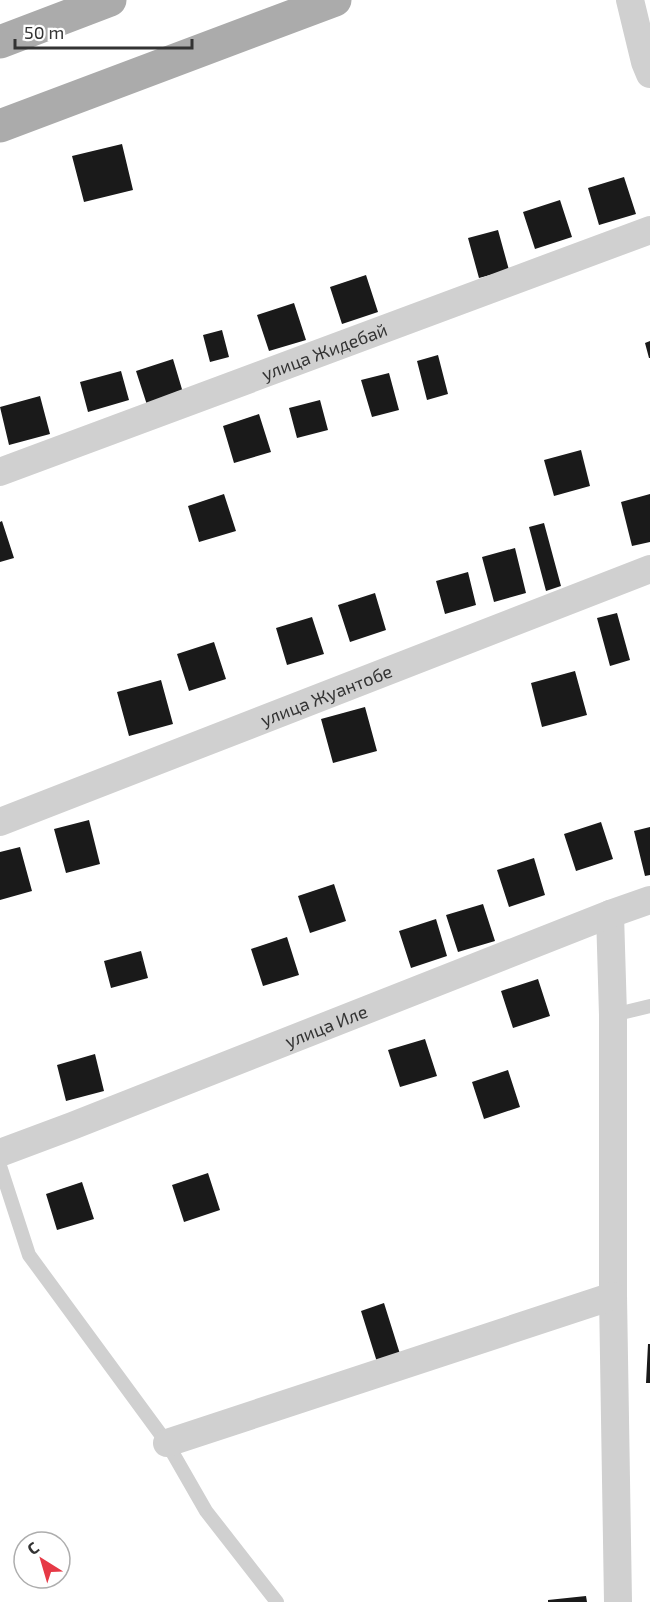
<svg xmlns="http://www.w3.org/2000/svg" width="650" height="1602" font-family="'Exo 2',sans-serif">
<rect width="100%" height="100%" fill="#fff"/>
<!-- building -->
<path fill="#1a1a1a" d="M122,144L133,190L84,202L72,156Z
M624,177L636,214L599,225L588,188Z
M560,200L572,237L535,249L523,212Z
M498,230L509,270L479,278L468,238Z
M366,275L378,312L342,324L330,287Z
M294,303L306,340L269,351L257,315Z
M222,330L229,357L210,362L203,335Z
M650,341V358H649L645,343Z
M438,355L448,394L427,400L417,361Z
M173,359L184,396L148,408L136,371Z
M121,371L129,400L88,412L80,382Z
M389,373L399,410L372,417L361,380Z
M40,396L50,434L9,445L0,407Z
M320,400L328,430L297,438L289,408Z
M259,414L271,452L234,463L223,426Z
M581,450L590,486L554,496L544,460Z
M224,494L236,531L199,542L188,506Z
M650,494V542L632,546L621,502Z
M2,521L14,558L0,562V522Z
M544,523L561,586L546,591L529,527Z
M515,548L526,593L494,602L482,557Z
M468,572L476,605L445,614L436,581Z
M375,593L386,630L350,642L338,605Z
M617,613L630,660L610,666L597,618Z
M312,617L324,654L287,665L276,628Z
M214,642L226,679L189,691L177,654Z
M575,671L587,715L542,727L531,683Z
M161,680L173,724L129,736L117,692Z
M365,707L377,751L333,763L321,719Z
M89,820L100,864L66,873L54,829Z
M601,822L613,859L576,871L564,834Z
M650,827V875L645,876L634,831Z
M20,847L32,891L0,900V852Z
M534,858L545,895L509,907L497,870Z
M334,884L346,921L310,933L298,896Z
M483,904L495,941L458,952L446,915Z
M436,919L447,956L411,968L399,931Z
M287,937L299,975L263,986L251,949Z
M141,951L148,978L111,988L104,961Z
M538,979L550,1016L513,1028L501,991Z
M425,1039L437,1076L400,1087L388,1050Z
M95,1054L104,1091L66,1101L57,1065Z
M508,1070L520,1107L484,1119L472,1082Z
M208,1173L220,1210L184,1222L172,1185Z
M82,1182L94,1219L57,1230L46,1194Z
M384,1303L400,1354L377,1362L361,1311Z
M648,1344H650V1383H646Z
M586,1596L587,1602H548V1600Z"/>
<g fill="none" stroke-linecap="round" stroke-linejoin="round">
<!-- service -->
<path stroke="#d0d0d0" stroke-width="14" d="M613,1015L650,1006
M0,1166L29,1255L167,1443L206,1511L277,1602"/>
<!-- minor -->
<g stroke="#d0d0d0" stroke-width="28">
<path d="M630,0L645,62L650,74"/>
<path id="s1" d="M0,472L650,230"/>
<path id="s2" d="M0,822L650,569"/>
<path d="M610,914L613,1015V1296L618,1602"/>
<path id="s3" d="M0,1153L72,1126L610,914L650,900"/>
<path d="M167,1443L613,1296"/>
</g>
<!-- primary -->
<path stroke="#ababab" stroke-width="33" d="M0,42L110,0
M0,126L335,0"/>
</g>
<g text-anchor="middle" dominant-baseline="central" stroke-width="6" stroke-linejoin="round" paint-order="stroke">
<!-- street labels -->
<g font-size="18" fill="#333" stroke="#fff">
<text stroke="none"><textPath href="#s1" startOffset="346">улица Жидебай</textPath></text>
<text stroke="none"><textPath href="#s2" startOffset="350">улица Жуантобе</textPath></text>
<text stroke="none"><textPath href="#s3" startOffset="350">улица Иле</textPath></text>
</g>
</g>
<!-- north arrow -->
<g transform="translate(42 1560) rotate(323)"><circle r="28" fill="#ffffff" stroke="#adadad" stroke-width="1.5"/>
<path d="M0-4.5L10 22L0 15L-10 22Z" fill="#e63946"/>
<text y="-9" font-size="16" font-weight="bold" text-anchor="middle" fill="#333333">С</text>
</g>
<!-- scale -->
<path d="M15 39v9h177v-9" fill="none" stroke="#333333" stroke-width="3"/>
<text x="24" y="39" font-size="18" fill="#333333" stroke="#ffffff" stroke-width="4.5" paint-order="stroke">50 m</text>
</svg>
